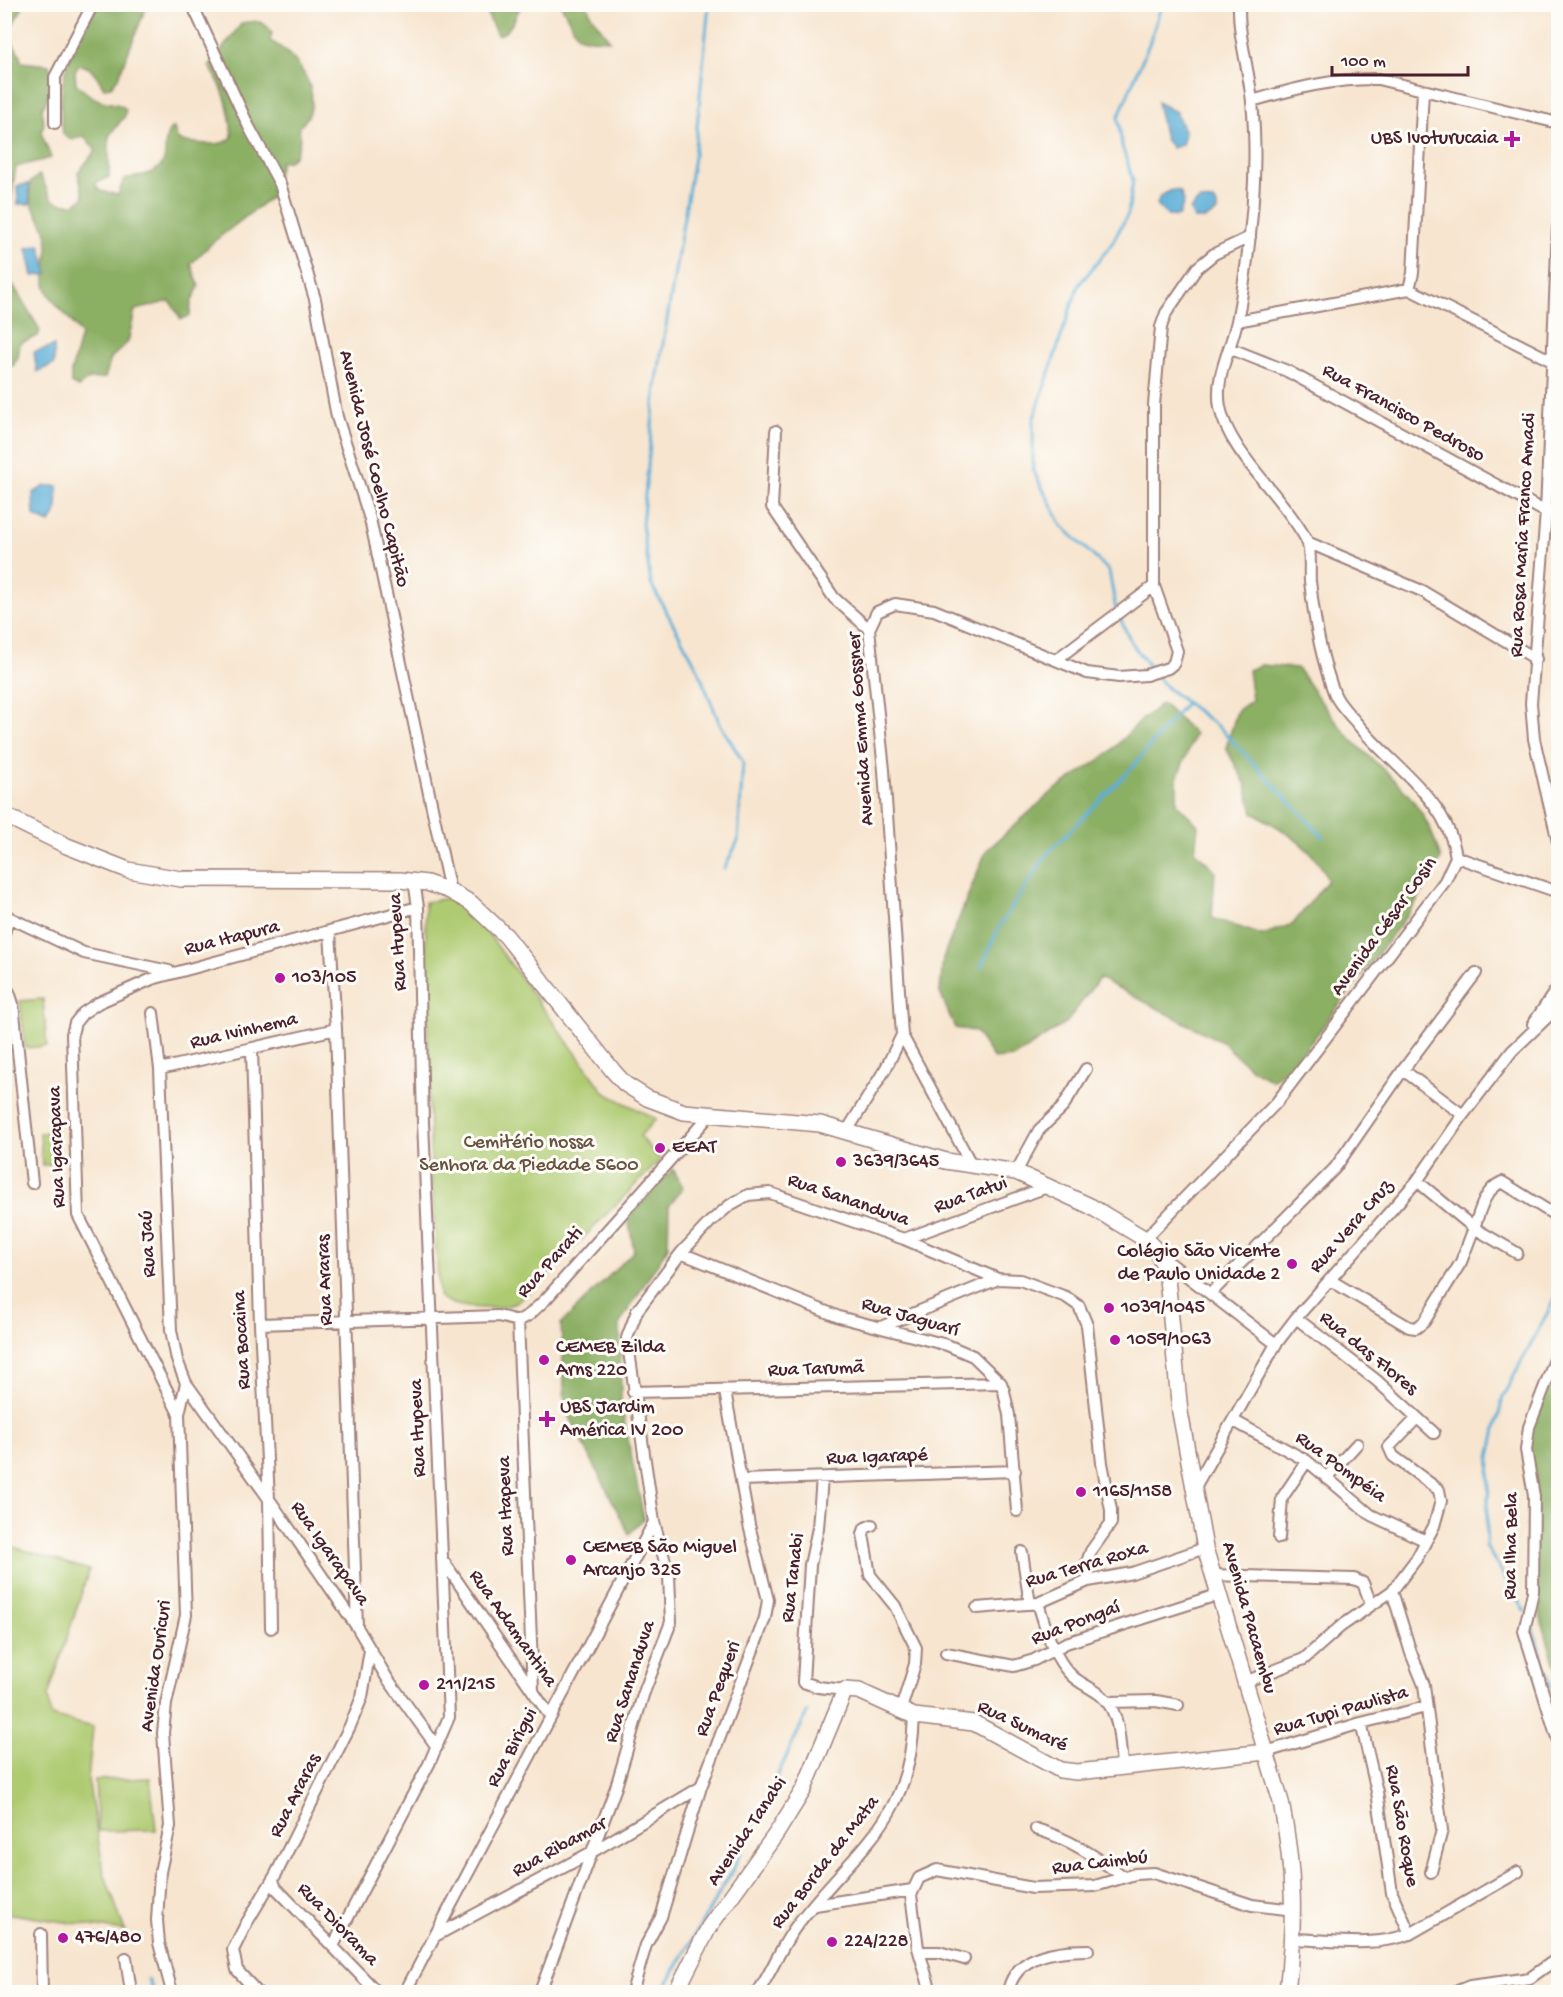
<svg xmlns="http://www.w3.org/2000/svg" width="1563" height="1997" font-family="'Gochi Hand',sans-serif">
<rect width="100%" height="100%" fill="#fdfcf7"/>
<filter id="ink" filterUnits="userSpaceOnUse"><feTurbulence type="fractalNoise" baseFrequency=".0167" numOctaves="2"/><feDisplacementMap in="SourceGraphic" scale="12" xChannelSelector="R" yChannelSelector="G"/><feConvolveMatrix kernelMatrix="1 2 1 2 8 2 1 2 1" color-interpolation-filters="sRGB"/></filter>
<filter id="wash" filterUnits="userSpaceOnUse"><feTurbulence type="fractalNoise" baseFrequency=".008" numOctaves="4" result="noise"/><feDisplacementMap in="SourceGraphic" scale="24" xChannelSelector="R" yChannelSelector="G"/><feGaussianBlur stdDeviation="1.35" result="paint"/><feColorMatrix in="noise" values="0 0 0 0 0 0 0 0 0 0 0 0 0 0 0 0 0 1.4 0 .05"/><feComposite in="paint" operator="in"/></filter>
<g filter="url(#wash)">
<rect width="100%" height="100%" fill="#f7e5cf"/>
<!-- green -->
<path fill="#afcb72" stroke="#7c754e" stroke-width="1.5" d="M447,898L470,913L490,936L605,1093L656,1119L640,1136L660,1160L532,1290C526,1294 519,1301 513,1304C495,1310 453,1310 439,1296L430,1147L425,902Z
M43,999L47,1046L25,1048L20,1001Z
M54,1132L56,1164L42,1165L40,1133Z
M4,1544L89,1570L48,1696L51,1716L93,1727L88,1780L104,1873L125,1931L5,1913Z
M150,1778L156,1830L98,1831L95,1780Z"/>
<!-- forest -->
<path fill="#8baf64" stroke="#6a6748" stroke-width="1.5" d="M5,5L23,7C17,18 5,31 13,44C17,51 21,53 21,62L49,65C55,82 51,94 42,108L44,124L41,132L51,158L16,167L5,235Z
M98,5H147L118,78L111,87L104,88C97,77 93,66 79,65L75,71L76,84C84,91 92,98 102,101C111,104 118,102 126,109L125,116L109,136V177L95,183L100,191L118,195L124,179C139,176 164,174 165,155C166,143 164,139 171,128H174L177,139L183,142C197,142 223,149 232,137C230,110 225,88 209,66L242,23C256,20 263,20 272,32L270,41C299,55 330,101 299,127C301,141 300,151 289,161H281L271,197L212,243L191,264L199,286L191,303L190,316L181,319L170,301L135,310L128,342L111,358L105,378L89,379L78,387L71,383V372L81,335C72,318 55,307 47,291C41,278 49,258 48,244C46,216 26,211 30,183L39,175C51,189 43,206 75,204L84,197L78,173L96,150L84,136L71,140L63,134C55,78 70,51 98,5Z
M483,5H521C516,15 510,35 497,35Z
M561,5H587L592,17L610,40L590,39L578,36Z
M4,257L9,278L40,330L38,336L20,343L18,357L13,366L5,365Z
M1261,665L1297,668C1315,692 1332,720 1354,742C1397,784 1423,797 1441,859L1414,906L1297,1061L1272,1080L1250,1068L1222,1042L1099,978L1067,1022L1014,1057L994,1059L975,1031L955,1028L940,993L943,958L986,851L1052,792L1109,753L1139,722L1162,703L1195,734L1177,778V804L1198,825L1195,851L1215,870L1212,918L1262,935L1293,924L1328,880C1317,850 1280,827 1253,813L1246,785L1226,748L1237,711L1252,700L1248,670Z
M673,1169L683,1187L669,1206L668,1247L620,1323L621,1405L644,1519L629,1534L565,1407L561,1324L634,1251L628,1218Z
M1558,1352V1675L1533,1592L1529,1427Z"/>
<!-- water -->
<path fill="#5caed7" stroke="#536681" stroke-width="1.5" d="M1157,102L1176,112L1185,133L1182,145L1172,148L1165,139Z
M29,184L30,204H18L17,186Z
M1172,190L1180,191L1184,201L1179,216C1168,218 1164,213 1157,205L1160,196Z
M1199,200L1213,201L1217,205V212L1206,219H1194L1190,210Z
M40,245L48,274L33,276L27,248Z
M54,346V364L37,372L34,352Z
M45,486H58L57,510L50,523L34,516L33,493Z"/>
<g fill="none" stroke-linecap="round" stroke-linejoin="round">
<!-- stream -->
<path stroke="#5caed7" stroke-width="3" d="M709,4L694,157L656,386L642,524L651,584L697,667L719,722L743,762L738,841L724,869
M1116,610L1109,571L1062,526L1033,470V421L1078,286L1111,245L1128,214L1133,180L1122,146L1118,118L1149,44L1162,4
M1119,616L1131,642L1151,669
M1155,674L1167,688L1221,729L1323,837
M981,967L998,929L1048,853L1130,770L1186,703
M1525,1612L1486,1546L1490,1457L1503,1396L1558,1293
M1530,1620L1558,1706
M148,1979L154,1992
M662,1992L732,1871L808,1711"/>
</g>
</g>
<g filter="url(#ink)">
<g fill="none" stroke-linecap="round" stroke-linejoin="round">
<defs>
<path id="street" d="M192,4L249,127L280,184L315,299L337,417L370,519L450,891
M1252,101C1293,89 1334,78 1378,79L1558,123
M55,123V77L93,4
M1558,227L1546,512L1531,703L1534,739L1558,842
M1409,289L1413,273L1423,91
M1237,321L1409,289L1552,361
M1229,348L1287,371L1546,512H1558
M776,431L772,507L834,598L869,629
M1307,542L1422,591L1536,659
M1057,659L1154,586
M1456,857L1558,892
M4,915L84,953L169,971
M330,932L336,1029L357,1627
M4,933L9,917
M4,990L9,992L13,1004L32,1183
M153,1013L160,1069L171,1330L177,1360L186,1383L179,1414L186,1615L166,1704L163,1733L170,1826L160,1872L157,1920L159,1943L172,1992
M1533,1024L1558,987
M252,1049L260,1324L269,1499L271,1628
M160,1069L336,1029
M1403,1070L1463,1115
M847,1131L886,1068L902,1035
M971,1164L902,1035L884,770L869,629L877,612L895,604L934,610L1087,673L1119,677L1146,675L1168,668L1174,663L1177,651L1154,586V405L1161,327L1166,313L1197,268L1214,254L1250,237
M1016,1172L1039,1130L1062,1108L1086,1069
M1417,1181L1474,1228C1480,1211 1484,1190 1502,1182L1558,1217
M904,1239L1050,1186
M1145,1239L1277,1102L1445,881L1456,857C1448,797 1389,765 1355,721C1348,713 1339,704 1335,695C1321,659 1314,619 1310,581C1309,568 1312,550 1306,539C1283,496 1228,452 1220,407C1214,374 1233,347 1238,316C1251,246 1259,172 1252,102C1249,69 1238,37 1239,4
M681,1253L839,1317L947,1345L973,1356L1001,1383L1004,1391L1009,1415L1017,1511
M1162,1257L1276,1344
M1330,1280L1409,1327L1416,1328L1424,1322L1461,1262L1474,1228L1517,1253
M1211,1293L1335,1168L1403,1070L1476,973
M1296,1318L1376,1380L1434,1433
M518,1321L533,1690
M260,1324L498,1316L518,1321L529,1315L546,1299L710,1115
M881,1327L998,1279
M1558,1352L1529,1427L1526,1450L1534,1496L1533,1592L1524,1631L1558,1741
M186,1383L269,1499L357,1627L387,1678L437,1747
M633,1392L1001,1383
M179,1414L78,1215L72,1034L75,1023L83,1013L98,1003L152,979L418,907
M1234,1421L1307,1461L1371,1515L1426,1541
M822,1478L818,1528L810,1565L803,1682L818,1687L845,1690
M1326,1478L1357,1444
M741,1480L1015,1471
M1195,1487L1276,1344L1296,1318L1417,1181L1463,1115L1512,1051L1558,1007
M872,1525L865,1528L863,1534L870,1575L895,1606L916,1648L915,1664L900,1712
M1279,1538L1282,1498L1307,1461
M1022,1552L1030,1604
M444,1562L550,1716
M1212,1575L1354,1579L1363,1583L1371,1604
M1392,1591L1411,1653L1424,1685L1442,1830L1431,1872
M1038,1603C1046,1628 1052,1656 1071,1675C1083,1687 1101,1690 1110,1706C1121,1723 1119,1749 1123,1769
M977,1608L1038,1603L1088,1581L1132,1573L1205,1548
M946,1653L1014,1666L1034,1660L1066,1643L1217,1595
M1245,1682L1304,1659L1340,1627L1392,1591L1417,1558L1434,1526L1441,1501L1439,1490L1393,1456L1389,1447L1417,1418
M1108,1702L1156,1701L1178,1705
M1361,1723L1377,1792L1392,1893L1410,1934
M1266,1752L1361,1723L1426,1707
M1036,1829C1070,1839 1095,1856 1124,1877
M273,1881L276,1888L377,1992
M815,1905L912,1890
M41,1934L42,1992
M435,1936L592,1852L701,1787
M1293,1939C1333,1940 1372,1948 1410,1934L1518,1872
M333,1946L429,1764L449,1717L423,1122L418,907L414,881
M920,1952H939L964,1959
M126,1958L131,1992
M257,1992L237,1970L233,1950L246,1924L276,1874L350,1726L362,1697L370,1650
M405,1992L654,1522
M540,1992L616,1787L643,1695L671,1622L669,1576L654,1522L627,1338L637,1311L681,1253L710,1222L730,1205L748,1195L770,1193L904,1239L998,1279L1020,1280L1066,1297L1079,1306L1087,1325L1102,1463L1111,1510V1523L1091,1551L1087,1562L1088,1581
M632,1992L646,1945L661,1917L701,1787L765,1618L768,1600L749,1525L725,1391
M758,1992C772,1971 781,1946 797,1925C855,1848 911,1824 914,1716
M931,1992L918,1948L911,1895L919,1878L937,1870L1033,1888L1095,1886L1135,1874L1154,1873L1252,1905L1294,1910
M1008,1992C1015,1955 1055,1950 1088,1950
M1455,1992L1470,1986L1530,1978L1558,1958"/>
<path id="secondary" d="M4,815L67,846L128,870L181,879L400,880L427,883L450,891L471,903L506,936L614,1072L625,1084L647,1098L684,1112L820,1124L946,1161L1016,1172L1090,1206L1145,1239L1154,1248L1164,1265L1167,1278L1180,1412L1205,1548L1281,1802C1295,1873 1295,1921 1287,1992
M676,1992L709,1927L776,1834L804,1789L845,1690L859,1691L914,1716L974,1723L1060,1770L1077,1772L1266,1752"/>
</defs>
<!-- street casing -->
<use href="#street" stroke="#a0827d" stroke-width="14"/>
<!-- secondary casing -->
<use href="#secondary" stroke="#a0827d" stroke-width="18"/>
<!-- street -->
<use href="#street" stroke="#fff" stroke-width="10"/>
<!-- secondary -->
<use href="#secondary" stroke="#fff" stroke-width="15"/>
</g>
</g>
<!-- markers -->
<g fill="#b5179e" stroke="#fdfcf7" stroke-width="2">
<path d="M1509 130h6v6h6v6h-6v6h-6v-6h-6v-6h6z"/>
<circle cx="280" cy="978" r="6"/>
<circle cx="660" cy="1148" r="6"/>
<circle cx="841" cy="1162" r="6"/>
<circle cx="1292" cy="1264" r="6"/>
<circle cx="1109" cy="1308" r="6"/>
<circle cx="1115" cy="1340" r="6"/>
<circle cx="544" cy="1360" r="6"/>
<path d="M544 1410h6v6h6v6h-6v6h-6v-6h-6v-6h6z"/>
<circle cx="1081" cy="1492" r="6"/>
<circle cx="571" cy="1560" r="6"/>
<circle cx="424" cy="1685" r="6"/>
<circle cx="63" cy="1938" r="6"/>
<circle cx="832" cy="1942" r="6"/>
</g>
<g text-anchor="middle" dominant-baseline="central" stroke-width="6" stroke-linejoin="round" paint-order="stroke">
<!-- poi labels -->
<g font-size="20" fill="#4a1f2b" stroke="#fdfcf7" text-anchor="start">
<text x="1498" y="139" text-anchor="end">UBS Ivoturucaia</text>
<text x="292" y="978">103/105</text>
<text x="672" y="1148">EEAT</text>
<text x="853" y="1162">3639/3645</text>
<text x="1280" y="1252" text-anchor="end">Colégio São Vicente<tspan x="1280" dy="23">de Paulo Unidade 2</tspan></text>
<text x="1121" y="1308">1039/1045</text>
<text x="1127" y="1340">1059/1063</text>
<text x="556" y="1348">CEMEB Zilda<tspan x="556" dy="23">Arns 220</tspan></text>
<text x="560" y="1408">UBS Jardim<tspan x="560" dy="23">América IV 200</tspan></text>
<text x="1093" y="1492">1165/1158</text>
<text x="583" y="1548">CEMEB São Miguel<tspan x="583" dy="23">Arcanjo 325</tspan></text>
<text x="436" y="1685">211/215</text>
<text x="75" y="1938">476/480</text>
<text x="844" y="1942">224/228</text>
</g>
<!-- street labels -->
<g font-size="20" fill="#4a1f2b" stroke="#fdfcf7">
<text transform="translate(1403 414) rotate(29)">Rua Francisco Pedroso</text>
<text transform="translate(373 469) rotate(76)">Avenida José Coelho Capitão</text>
<text transform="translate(1524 535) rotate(-87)">Rua Rosa Maria Franco Amadi</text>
<text transform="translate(862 729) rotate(-94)">Avenida Emma Gossner</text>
<text transform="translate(1385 927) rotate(-54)">Avenida César Cosin</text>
<text transform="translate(232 939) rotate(-14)">Rua Itapura</text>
<text transform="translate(399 942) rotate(-93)">Rua Itupeva</text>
<text transform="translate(244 1032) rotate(-13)">Rua Ivinhema</text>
<text transform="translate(58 1147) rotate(-92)">Rua Igarapava</text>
<text transform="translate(971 1196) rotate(-20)">Rua Tatui</text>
<text transform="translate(848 1201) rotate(19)">Rua Sananduva</text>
<text transform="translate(1352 1227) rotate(-49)">Rua Vera Cruz</text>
<text transform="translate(149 1244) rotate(-93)">Rua Jaú</text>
<text transform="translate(551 1263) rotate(-48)">Rua Parati</text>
<text transform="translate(326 1280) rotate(-92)">Rua Araras</text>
<text transform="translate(910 1318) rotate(16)">Rua Jaguarí</text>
<text transform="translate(243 1340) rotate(-93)">Rua Bocaina</text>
<text transform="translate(1368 1354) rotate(39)">Rua das Flores</text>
<text transform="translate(816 1370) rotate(-2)">Rua Tarumã</text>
<text transform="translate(419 1428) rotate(-92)">Rua Itupeva</text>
<text transform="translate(877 1458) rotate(-2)">Rua Igarapé</text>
<text transform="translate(1340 1468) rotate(36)">Rua Pompéia</text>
<text transform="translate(507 1506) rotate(-92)">Rua Itapeva</text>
<text transform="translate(1512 1546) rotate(-89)">Rua Ilha Bela</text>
<text transform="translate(329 1554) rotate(55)">Rua Igarapava</text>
<text transform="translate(1087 1566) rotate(-16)">Rua Terra Roxa</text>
<text transform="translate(794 1578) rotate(-83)">Rua Tanabi</text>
<text transform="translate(1248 1618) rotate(74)">Avenida Pacaembu</text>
<text transform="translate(1076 1624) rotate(-21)">Rua Pongaí</text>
<text transform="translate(512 1629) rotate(55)">Rua Adamantina</text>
<text transform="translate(157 1666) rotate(-82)">Avenida Ouricuri</text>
<text transform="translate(631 1682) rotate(-72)">Rua Sananduva</text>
<text transform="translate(719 1689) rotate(-70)">Rua Pequeri</text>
<text transform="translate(1341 1712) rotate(-16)">Rua Tupi Paulista</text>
<text transform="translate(1022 1727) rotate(25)">Rua Sumaré</text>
<text transform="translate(513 1748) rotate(-62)">Rua Birigui</text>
<text transform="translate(296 1796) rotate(-63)">Rua Araras</text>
<text transform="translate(1401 1826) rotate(80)">Rua São Roque</text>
<text transform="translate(748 1832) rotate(-56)">Avenida Tanabi</text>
<text transform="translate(560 1848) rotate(-29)">Rua Ribamar</text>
<text transform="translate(826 1863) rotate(-52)">Rua Borda da Mata</text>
<text transform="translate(1100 1864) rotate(-7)">Rua Caimbú</text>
<text transform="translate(337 1925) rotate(46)">Rua Diorama</text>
</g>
<!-- park labels -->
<g font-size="20" fill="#685340" stroke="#fdfcf7">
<text x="529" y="1143">Cemitério nossa<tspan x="529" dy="23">Senhora da Piedade 5600</tspan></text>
</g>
</g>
<!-- margin -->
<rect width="1563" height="1997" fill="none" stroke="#fdfcf7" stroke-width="24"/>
<!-- scale -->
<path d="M1332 66v9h136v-9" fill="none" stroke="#4a1f2b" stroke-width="3"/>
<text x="1341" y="66" font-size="18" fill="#4a1f2b" stroke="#fdfcf7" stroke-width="4.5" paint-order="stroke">100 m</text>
</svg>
